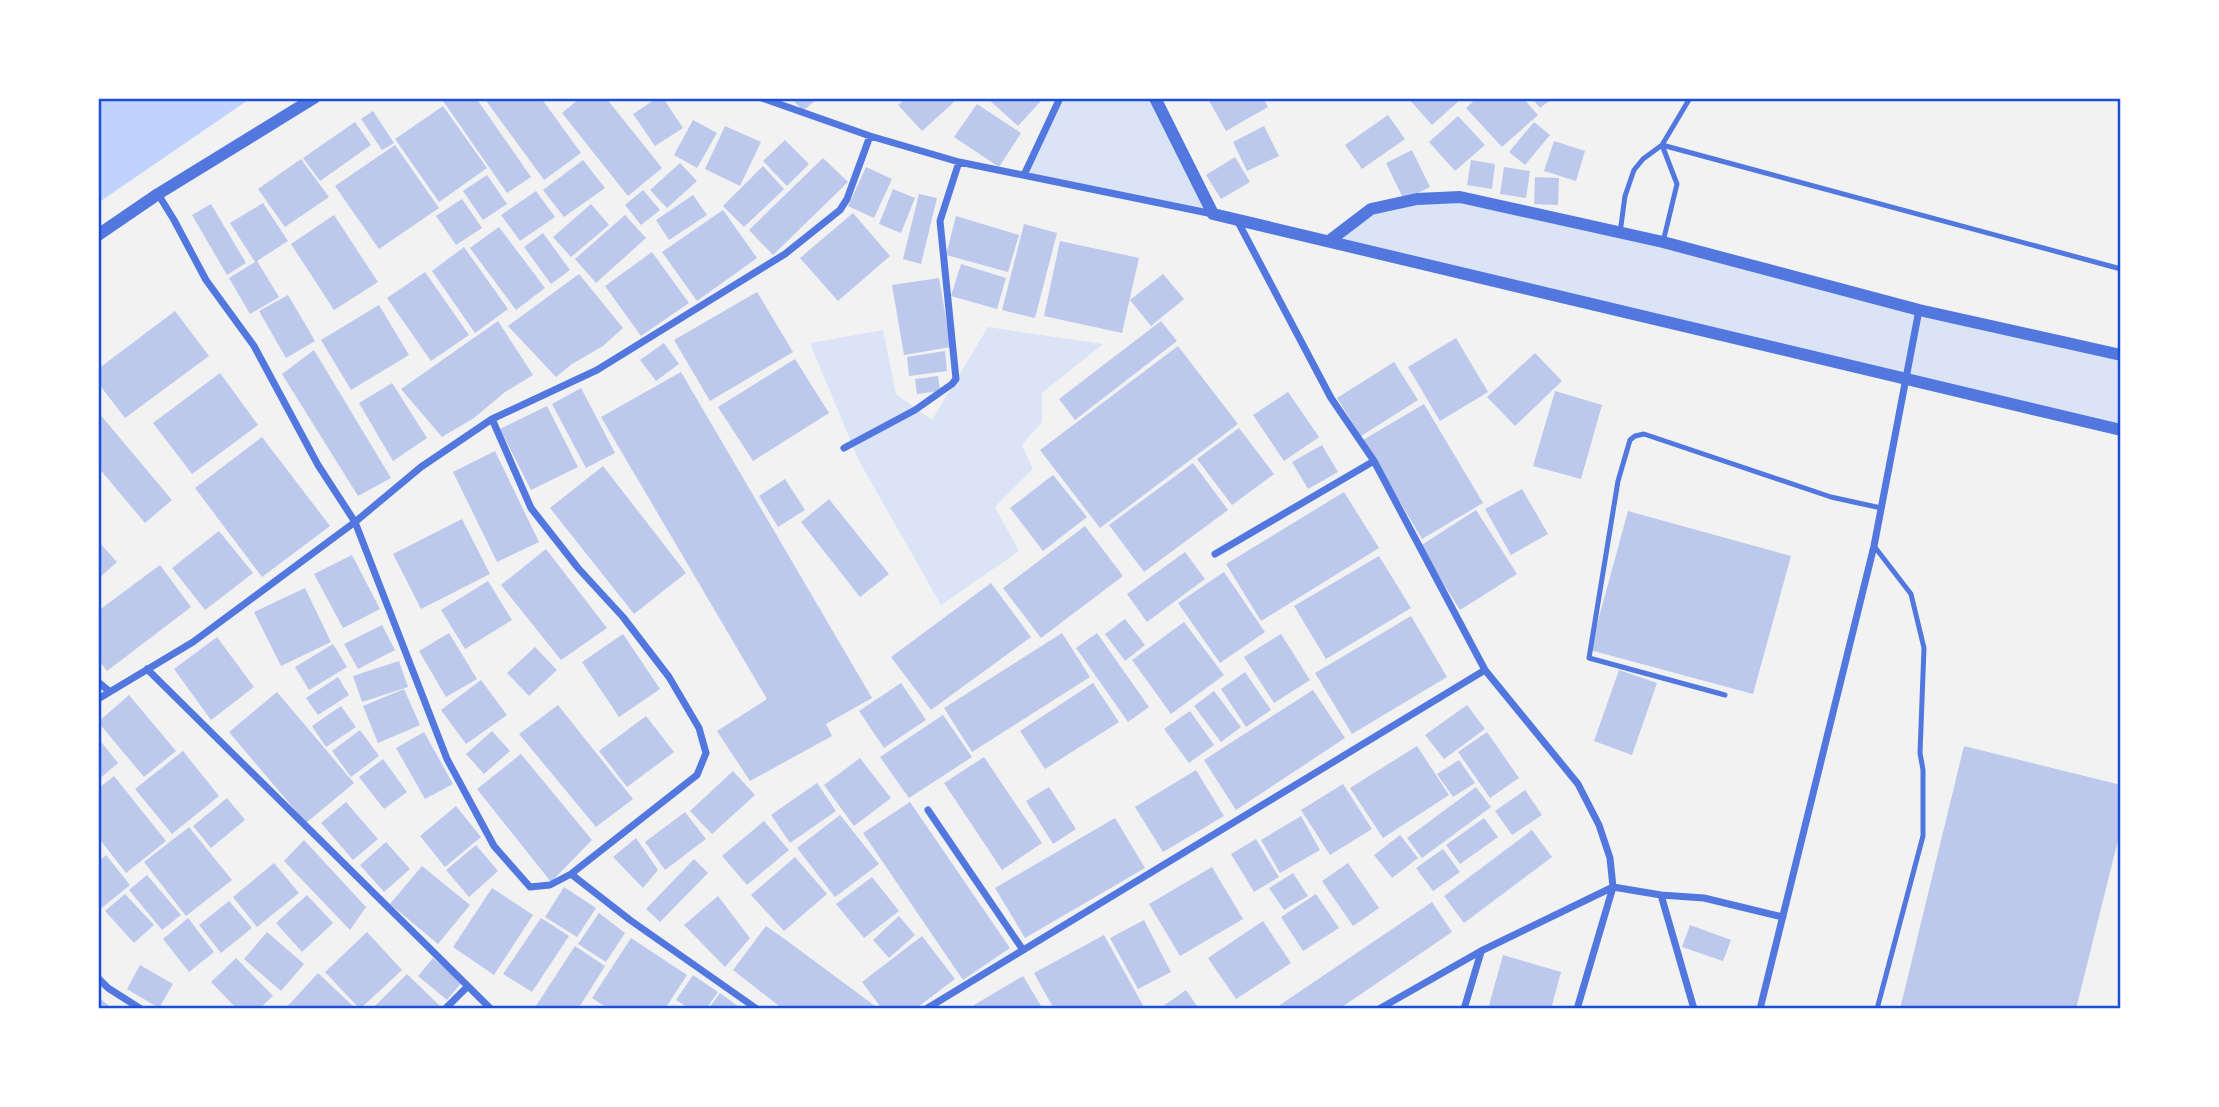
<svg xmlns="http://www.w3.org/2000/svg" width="2219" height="1107" font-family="Rubik,sans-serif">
<rect width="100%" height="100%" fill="#f2f2f2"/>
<!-- green -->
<path fill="#dbe4f7" d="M1060,98H1154L1213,214L1024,175Z
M1460,197L2121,355V430L1329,241L1371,209Z
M988,327L1103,344L1042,393V422L1022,445L1033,469L995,507L1019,551L941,605L859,461L810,343L883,330L896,394L932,420Z"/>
<!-- water -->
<path fill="#bfd3fe" d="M102,98H251L98,203V101Z"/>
<!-- building -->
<path fill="#bdc9ec" d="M441,98H476L531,177L507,193Z
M484,98H541L581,153L544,180Z
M580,98H606L662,168L628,196L562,113Z
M657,98H663L683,128L655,146L633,114Z
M791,98H818L803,111Z
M907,98H951L954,102L922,131L898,105Z
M987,98H1039L1041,101L1018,126Z
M1210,98H1263L1268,107L1226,131L1208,99Z
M1408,98H1459L1461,99L1432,125Z
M1477,98H1523L1538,115L1502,147L1466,108Z
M1532,98H1553L1540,108Z
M977,104L1021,133L999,167L954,137Z
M443,106L487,168L439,202L395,139Z
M373,111L394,143L382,150L361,119Z
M1388,115L1405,139L1362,169L1345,145Z
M1458,116L1485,145L1455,171L1429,142Z
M693,120L717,133L697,168L674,155Z
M355,122L371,145L320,181L303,158Z
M1534,122L1550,135L1525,165L1509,152Z
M725,126L761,142L740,186L705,169Z
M1264,126L1279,156L1247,171L1233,142Z
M785,140L809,164L787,186L763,161Z
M1554,141L1585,151L1576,181L1544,171Z
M395,145L439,208L379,249L335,186Z
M1412,150L1430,187L1404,200L1386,163Z
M1235,157L1250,182L1221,199L1206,175Z
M823,158L848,182L773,255L749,230Z
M301,159L329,197L285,227L258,189Z
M583,160L605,188L564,217L543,190Z
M1471,160L1495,164L1492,189L1467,185Z
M680,163L697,181L667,208L650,190Z
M763,166L784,189L744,227L723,206Z
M866,167L892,179L874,218L848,206Z
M1504,167L1530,171L1526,198L1500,194Z
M487,175L507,204L483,220L463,191Z
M1535,177L1559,178L1558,205L1534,204Z
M893,189L915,198L901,233L879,224Z
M643,190L660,210L641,225L625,205Z
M536,191L555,217L520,241L501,215Z
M919,194L937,198L921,264L903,259Z
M693,195L707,215L669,240L656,220Z
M462,199L482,228L456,245L436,216Z
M263,203L288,241L257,261L279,297L250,314L229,278L255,262L230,223Z
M211,204L246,263L227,275L192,215Z
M591,204L609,225L571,257L553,237Z
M723,210L757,258L697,301L662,252Z
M853,213L890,256L838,301L800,258Z
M334,215L378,282L334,310L291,244Z
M625,215L646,238L596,283L575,259Z
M956,216L1019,235L1008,272L946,255Z
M1024,224L1057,233L1035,318L1002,310Z
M499,227L545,288L516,310L470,248Z
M543,233L570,270L551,284L524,247Z
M1060,241L1139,258L1122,333L1044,316Z
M464,247L508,309L475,333L432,271Z
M652,252L689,303L641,336L605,286Z
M961,264L1006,278L997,309L951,296Z
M425,272L469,335L431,361L387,298Z
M579,274L623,328L603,346L572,364L556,377L508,326Z
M1163,274L1184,299L1151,326L1130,300Z
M939,278L951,347L904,355L892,285Z
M757,292L793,352L710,401L674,340Z
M288,295L315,341L286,358L259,311Z
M379,305L409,355L351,390L321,340Z
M175,311L209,356L125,418L98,383V369Z
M498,321L533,375L505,392L474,418L442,437L401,389Z
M1161,321L1177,341L1075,420L1059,399Z
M1456,338L1488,392L1440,421L1408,367Z
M664,343L679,364L656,381L640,360Z
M1178,346L1238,424L1100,528L1040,450Z
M314,350L391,478L358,496L282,374Z
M945,351L947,371L909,376L907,357Z
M1535,353L1562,381L1515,426L1487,397Z
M795,359L829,413L753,461L718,407Z
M1394,362L1418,400L1361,436L1337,398Z
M681,372L872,698L826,724L832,736L750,781L717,731L767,699L601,417Z
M220,373L258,425L192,474L153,423Z
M938,376L940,391L917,394L915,379Z
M392,383L427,438L393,461L359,403Z
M581,388L615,453L586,468L552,404Z
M1555,391L1602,405L1581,479L1533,466Z
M1288,392L1319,437L1284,461L1253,415Z
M1424,404L1483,503L1422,539L1363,440Z
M547,406L578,467L531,490L500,429Z
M98,412L172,500L145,523L98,467Z
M1239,428L1274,474L1232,505L1197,459Z
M262,437L330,526L262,577L195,488Z
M1322,445L1338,472L1308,489L1292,462Z
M495,451L539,542L497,562L453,472Z
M1193,463L1228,510L1144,572L1109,525Z
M603,466L686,573L634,614L550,508Z
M1053,475L1087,517L1043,551L1010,508Z
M785,479L805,510L778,527L759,496Z
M1522,489L1548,534L1511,555L1485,509Z
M1344,492L1379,548L1261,621L1226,564Z
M829,499L889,574L860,597L801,522Z
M1476,510L1517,574L1460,610L1420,546Z
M1628,511L1791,556L1753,694L1590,650Z
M462,519L490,574L421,609L393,554Z
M1085,526L1123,576L1041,638L1003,588Z
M219,531L253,573L205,610L172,568Z
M98,541L117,562L98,579Z
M546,549L607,628L561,660L501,585Z
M1185,552L1205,579L1147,622L1127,594Z
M352,555L380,609L343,628L314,574Z
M1379,556L1411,608L1326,659L1294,606Z
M160,565L191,607L107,671L98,659V611Z
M1224,572L1265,632L1220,663L1178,603Z
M488,581L512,620L465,649L441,610Z
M991,583L1031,637L931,710L891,657Z
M305,588L331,642L281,666L254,612Z
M1411,616L1447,677L1352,734L1315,673Z
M1125,619L1145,645L1125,661L1105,634Z
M1184,622L1224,675L1171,714L1132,660Z
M382,625L395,650L358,669L344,644Z
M449,633L477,679L446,697L419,651Z
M1062,633L1090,677L972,752L944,708Z
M1097,633L1149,707L1128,722L1076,648Z
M623,634L660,689L619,717L582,662Z
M1281,634L1310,680L1274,703L1244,657Z
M217,637L254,687L211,720L174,669Z
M333,644L347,667L309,690L295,667Z
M535,647L557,670L529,696L507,673Z
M399,661L408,687L362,702L353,676Z
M1619,670L1657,683L1632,755L1594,741Z
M1245,672L1271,710L1246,727L1221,689Z
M338,677L349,695L318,715L306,698Z
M481,680L507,715L466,744L441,710Z
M901,683L926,720L884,748L859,711Z
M1093,683L1119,722L1045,769L1020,731Z
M404,689L420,725L378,743L363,706Z
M1313,690L1345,738L1236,810L1204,760Z
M1214,691L1241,727L1221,742L1194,706Z
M277,692L354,783L306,823L229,732Z
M129,695L176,751L144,777L98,722Z
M558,705L633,799L596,827L519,734Z
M1467,705L1485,729L1444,759L1425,735Z
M341,706L356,727L326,747L312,726Z
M1190,711L1214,745L1189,763L1164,729Z
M943,715L972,757L909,798L880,757Z
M646,716L674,752L627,787L599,751Z
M360,730L379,756L351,777L332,751Z
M492,731L510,751L484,774L466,754Z
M424,732L453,784L425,799L396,748Z
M1487,732L1519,778L1490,798L1458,752Z
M98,738L118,763L98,780Z
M1417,746L1449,795L1383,838L1350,788Z
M1964,746L2121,785V828L2076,1009H1900Z
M183,751L219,796L172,834L135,789Z
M521,754L592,840L551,882L477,789Z
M984,757L1042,843L1002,870L944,783Z
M860,758L891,798L854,826L824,785Z
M383,759L407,792L384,809L359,777Z
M1459,760L1475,783L1453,797L1437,774Z
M1196,770L1224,816L1163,852L1135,807Z
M733,771L755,795L712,834L690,811Z
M114,776L166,841L126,873L98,837V789Z
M817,783L836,811L790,843L771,815Z
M1343,784L1372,829L1330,855L1301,810Z
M1049,787L1076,829L1053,844L1026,801Z
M1476,787L1491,807L1422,858L1407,838Z
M1525,790L1542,815L1512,835L1495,811Z
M227,798L245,820L211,848L193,826Z
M346,802L378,839L353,860L321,823Z
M910,802L1010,948L963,980L863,833Z
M456,806L481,837L445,867L420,836Z
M685,812L706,839L665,870L645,842Z
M840,815L879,864L835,897L797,848Z
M1301,816L1320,850L1280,873L1261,840Z
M1115,818L1145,868L1025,938L995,888Z
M1484,818L1498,837L1460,864L1446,845Z
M764,821L789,850L747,885L722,856Z
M189,827L232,880L186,916L144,862Z
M1532,830L1552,857L1464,923L1444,896Z
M1400,835L1418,858L1392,878L1374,855Z
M636,838L658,870L643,888L613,857Z
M1256,839L1279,877L1254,892L1231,854Z
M304,840L366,907L350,930L284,861Z
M386,842L410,869L384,892L360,865Z
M476,845L498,871L469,897L446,870Z
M1443,849L1460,872L1433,891L1416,868Z
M106,855L130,885L98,911V862Z
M795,857L827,894L784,931L751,895Z
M694,859L708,873L660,922L646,909Z
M274,863L299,893L257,927L233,897Z
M1348,863L1379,908L1353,926L1322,881Z
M422,866L470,905L438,944L390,904Z
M1212,867L1243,919L1180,956L1149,904Z
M1293,873L1308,896L1284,910L1269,888Z
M147,875L181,915L162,930L129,890Z
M872,877L899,911L864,938L836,904Z
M564,887L596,908L577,937L545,917Z
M492,888L533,915L494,975L453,947Z
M125,894L154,925L134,943L105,911Z
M1316,894L1339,928L1303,951L1281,917Z
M307,895L333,923L302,952L276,923Z
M718,896L750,938L725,967L684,925Z
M229,901L252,928L221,953L199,925Z
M1432,902L1452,932L1339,1009H1274Z
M599,913L625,933L606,962L578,944Z
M899,916L915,935L889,958L873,940Z
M188,918L214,952L189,972L163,939Z
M541,918L569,936L532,992L503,974Z
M1144,920L1171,972L1138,989L1110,938Z
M1263,921L1291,963L1236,999L1208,958Z
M1690,925L1731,940L1723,961L1682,947Z
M766,926L786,940L875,1006L872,1009H783L733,970Z
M267,932L304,964L281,991L244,959Z
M367,932L402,970L360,1009L325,972Z
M1104,935L1145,1009H1054L1034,973Z
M922,936L955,979L915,1009H882L862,982Z
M631,938L687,975L665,1009H609L592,998Z
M575,946L605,966L578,1009H534Z
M1503,955L1561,972L1551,1009H1488Z
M236,958L273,996L259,1009H237L211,982Z
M433,958L462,982L447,1000L418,976Z
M140,965L173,984L159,1008L127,989Z
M318,973L356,1009H285Z
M407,974L440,1006L437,1009H372Z
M693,975L718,992L706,1009H690L676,1000Z
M1023,976L1043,1009H976L974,1005Z
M1186,990L1199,1009H1159Z
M720,993L742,1009H708Z
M98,997L113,1009H98Z"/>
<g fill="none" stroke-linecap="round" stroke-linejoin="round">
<!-- service -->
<path stroke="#5277de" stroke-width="5" d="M1662,145L2121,269
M1662,145L1677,184L1663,242
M1620,233L1625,196L1634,170L1643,159L1662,145L1690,98
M1874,546L1911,594L1924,648L1920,753L1923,770V836L1877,1009
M1725,695L1589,658L1618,481L1630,440L1635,436L1644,434L1831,497L1881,508"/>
<!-- minor -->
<path stroke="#5277de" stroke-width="7" d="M762,98L870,136L959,162L1213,214
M1024,175L1060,98
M158,194L174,220L206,280L254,346L318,465L355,522L447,759L494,846L530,887L550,885L571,874L697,775L706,753L699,728L669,677L623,617L578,568L531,508L492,419
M1237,220L1331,398L1374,461L1485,670L1578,784L1599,825L1610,858L1613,887L1577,1009
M844,448L915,410L952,384L956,379L940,221L959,162
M1215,554L1374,461
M147,669L491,1009
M98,682L109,691
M98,699L193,642L355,522L421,467L492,419L597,370L785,254L840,210L847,199L870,136
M928,810L1023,950
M571,874L630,920L757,1009
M1661,895L1694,1009
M98,978L108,988L141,1009
M445,1009L467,987
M926,1009L1485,670
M1379,1009L1481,951L1613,887L1661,895L1704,898L1783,917
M1464,1009L1481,952
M1760,1009L1874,546L1919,310"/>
<!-- tertiary -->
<path stroke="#5277de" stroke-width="12" d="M1155,98L1213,214L2121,430
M98,235L158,194L314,98
M1329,241L1371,209L1417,199L1460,197L1663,242L1919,310L2121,355"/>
</g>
<!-- border -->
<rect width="2219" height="1107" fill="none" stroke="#ffffff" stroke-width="200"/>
<rect x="100" y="100" width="2019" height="907" fill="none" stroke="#1d4ed8" stroke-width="2.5"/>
</svg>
